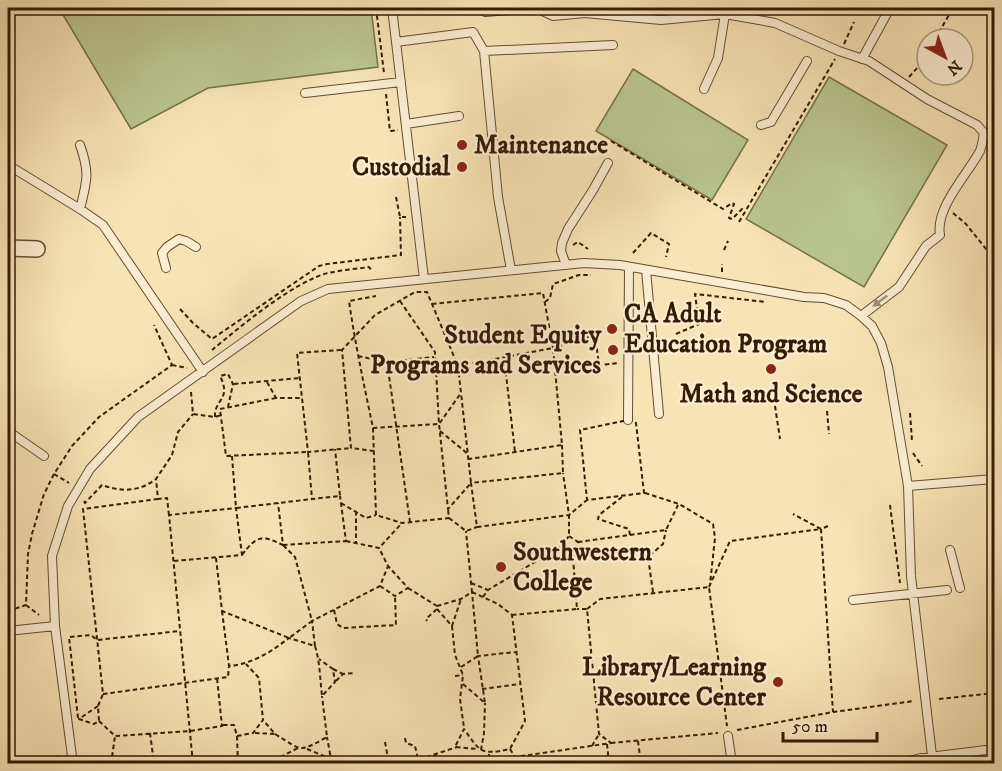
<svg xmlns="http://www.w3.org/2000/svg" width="1002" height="771" font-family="'IM FELL DW Pica',serif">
<rect width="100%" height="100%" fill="#f7e4b6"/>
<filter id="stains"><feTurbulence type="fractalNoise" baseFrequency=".00333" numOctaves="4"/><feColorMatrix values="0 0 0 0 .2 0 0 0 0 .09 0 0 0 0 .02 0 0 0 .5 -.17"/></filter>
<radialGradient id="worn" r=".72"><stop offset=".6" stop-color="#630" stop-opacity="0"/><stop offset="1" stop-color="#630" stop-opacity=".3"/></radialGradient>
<!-- green -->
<path fill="#bac590" stroke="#76704a" stroke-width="1.5" d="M59,8H371L378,67L208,88L131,129Z
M633,69L748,140L712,200L596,131Z
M829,77L947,145L864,287L746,219Z"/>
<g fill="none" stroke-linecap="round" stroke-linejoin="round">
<defs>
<path id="service" d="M392,8L424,279
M478,8L485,12L536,8L553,16L585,13L661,20L725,14L775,23L839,51L869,61L927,99L977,125L984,133C983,139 982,146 980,151C967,175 935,208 940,235L926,246L899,287L861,316
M396,42L473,32L484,51L613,45
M484,51L498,197L511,270
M862,59L890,8
M704,89L718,58L725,14L723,8
M305,93L401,82
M406,124L459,116
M761,125L771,122L807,61
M8,165L80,209L103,225L203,372
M80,209C87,181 90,173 80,145
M566,265L561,251L562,243L568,229L593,190L608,163
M166,268L162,253L167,247L179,239L186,241L196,247
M646,270L659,414
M628,420L629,267
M8,431L44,456
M908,486L994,479
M950,550L960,588
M853,600L947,590
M8,631L55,626
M728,736L732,764
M73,764L55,626L52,556L68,506L90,469L138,417L301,301L328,289L584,263L620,265L804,297L824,298L846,305L861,316L872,326L881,343L888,367L908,486L911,576L933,764
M897,764L921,758L994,749"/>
<path id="minor" d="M8,248L37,249"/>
</defs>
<!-- service casing -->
<use href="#service" stroke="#644d30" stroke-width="10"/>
<!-- minor casing -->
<use href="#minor" stroke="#644d30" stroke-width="18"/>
<!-- path -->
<path stroke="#331b04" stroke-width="2" stroke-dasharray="4.5 3" stroke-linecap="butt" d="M376,8L384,73
M935,39L953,8
M844,44L854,22
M909,77L919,66L927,53
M386,94L390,131L398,130
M611,141L723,209L732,203L734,204L729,218L732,219L742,209L745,211
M396,197L400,217H406
M953,213L966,224L994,259
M739,222L835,59
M573,245L578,242L588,249
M724,250L728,241
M633,253L651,233L669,244L666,257
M722,272V264
M400,301L435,352L439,424L448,509L471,483L461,393
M545,302L550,298L553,284L579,275H591
M432,304L543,293L553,348L595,335L599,365L619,363
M180,309L193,323L212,339L319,266L327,264L401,255L400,217
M676,334L699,324L695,294L766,302
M212,350C240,327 293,282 328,273C341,270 356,269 369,267L372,271
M341,350L297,353L308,452L351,448
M358,356L387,362L434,357
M504,357L515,452
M387,362L410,522
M172,365L187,368
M458,366L553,348L562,445L469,459
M267,382L276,398H302
M234,384L300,378
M191,392L193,414L215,417L221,415
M276,398L220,409L226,456L308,452L312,499L340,496L335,449
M775,406L780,439
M827,411L829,434
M910,413L912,441
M215,417C214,399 232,400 220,376L228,374L233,384L228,407
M628,420L636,423L644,493L587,500L580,430Z
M373,428L376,515L402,523L449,518L448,509
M440,431L468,454
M562,445L563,473L471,483L477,527L569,515L587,500
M374,451L351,448L342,350L375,315L415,292H427L458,366L461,393L439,424L373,428C364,385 355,343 349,301L376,296
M913,453L922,466
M232,456L236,508L312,499
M54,474L69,483
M645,493L679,504L713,524L715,538L710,584
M622,497L599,515L598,519L629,529L630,535
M84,501L85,503L102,485C121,492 139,492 156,479
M341,503L366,518L376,515
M890,505L900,583
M356,511V543
M169,515L167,498L158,499L156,479L172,455L178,432L193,414
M449,518L466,531L477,527
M828,526L821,529L833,712
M569,536L578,542L573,557
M346,541L379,548L402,523
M578,542L666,530L678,505
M283,545L346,541L340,496
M242,555C257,535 262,535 283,545L278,503
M216,558L222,611L289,638L312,621L295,557L283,545
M174,561L242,555L236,508L169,515L193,764
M471,583L488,590
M380,586L395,596L408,588L388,566
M709,587L730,541L821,529L793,514
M408,588L437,606V609L426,619L427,621
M472,592L498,604L512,615L525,721L510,749C481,755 481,753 464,729L455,747L477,749
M653,592L648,557L663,544L666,530
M483,597L488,590L560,547
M26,605L39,615
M437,606L461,599L472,592L466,531
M437,609L452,626L461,599
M587,609L600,599L709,587L727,726
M334,610L337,624L343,628L396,625L395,596
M8,611L26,605L28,554L32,534L44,494L54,474L72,446L99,417L172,365L154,325
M222,611L229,666C252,664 271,652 289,638L315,646L312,621L380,586L388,566L379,548
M512,615L577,609L573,558L560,547L569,536V515L563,473
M452,626L455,655L463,675L460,699L464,728
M315,646C320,662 320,679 322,696L335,682L333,669L319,659
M461,667L478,656L472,592
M333,669L343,674
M455,676L463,675
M336,681L343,674L354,673
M463,684L485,703L478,656L516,652
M482,689L520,684
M103,694L228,677L229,666
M939,699L994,693
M98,706L79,719L94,724L99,721L98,706L103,694L83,509L158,499
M78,718L69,637L91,635L97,640L180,631
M99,721L115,736L190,731L222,726L217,678
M223,725H234L237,736L253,733L263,720L259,678L246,664
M737,730L833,712L914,701
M150,733L154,763
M255,733L275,734L263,720
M275,734C303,751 298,753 327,737L322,696
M237,736L238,764
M405,738L406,743L415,746L418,759L422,764
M638,741L641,764
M385,742L389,764
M611,743L718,733
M607,744L609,764
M592,746L599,734
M307,749L331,759L327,737
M510,749L515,757L611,743L599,734L587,609H577
M481,750L484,733L485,703
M489,754L490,764
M59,756L60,764
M83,756L86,764
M515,757L516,764
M331,759L335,764
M154,763L192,759
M46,764L45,757H49
M50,764L49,757L59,756
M111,764L115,736
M267,764L298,748
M405,764L457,747
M433,764L436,754"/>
<!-- service -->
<use href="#service" stroke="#faedd0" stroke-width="8"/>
<!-- minor -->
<use href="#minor" stroke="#faedd0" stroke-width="15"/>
</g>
<!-- one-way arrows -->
<defs><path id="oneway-solid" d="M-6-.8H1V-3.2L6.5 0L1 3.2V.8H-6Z" transform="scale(1.5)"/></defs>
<use fill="#a08e74" href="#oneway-solid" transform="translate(880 301) rotate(143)"/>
<!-- markers -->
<g fill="#8f2418" stroke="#faedd0" stroke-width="2">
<circle cx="462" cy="145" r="6"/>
<circle cx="462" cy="167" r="6"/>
<circle cx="612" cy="329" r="6"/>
<circle cx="613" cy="350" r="6"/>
<circle cx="771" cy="369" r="6"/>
<circle cx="501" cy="567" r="6"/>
<circle cx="778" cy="682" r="6"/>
</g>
<g text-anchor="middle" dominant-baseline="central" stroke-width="4.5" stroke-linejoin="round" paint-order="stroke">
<!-- poi labels -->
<g font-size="26" font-weight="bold" fill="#331b04" stroke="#faedd0" text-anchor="start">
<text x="474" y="145">Maintenance</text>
<text x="450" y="167" text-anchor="end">Custodial</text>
<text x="624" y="314">CA Adult<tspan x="624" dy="30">Education Program</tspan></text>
<text x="601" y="335" text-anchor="end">Student Equity<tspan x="601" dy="30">Programs and Services</tspan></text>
<text x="771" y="394" text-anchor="middle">Math and Science</text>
<text x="513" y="552">Southwestern<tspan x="513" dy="30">College</tspan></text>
<text x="766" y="667" text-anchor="end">Library/Learning<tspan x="766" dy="30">Resource Center</tspan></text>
</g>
</g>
<!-- margin -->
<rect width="1002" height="771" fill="none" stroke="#f7e4b6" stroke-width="30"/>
<rect x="9" y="9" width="984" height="753" fill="none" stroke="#331b04" stroke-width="3"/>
<rect x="15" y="15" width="972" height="741" fill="none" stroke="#331b04" stroke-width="1.5"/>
<!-- north arrow -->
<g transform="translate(945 57) rotate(139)"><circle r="28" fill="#faedd0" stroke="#aa997e" stroke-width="1.5"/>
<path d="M0-4.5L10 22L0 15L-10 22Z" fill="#8f2418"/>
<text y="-9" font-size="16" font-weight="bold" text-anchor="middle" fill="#331b04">N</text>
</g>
<!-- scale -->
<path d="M783 732v9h94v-9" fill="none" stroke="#331b04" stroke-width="3"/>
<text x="792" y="732" font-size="18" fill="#331b04" stroke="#faedd0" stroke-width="4.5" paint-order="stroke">50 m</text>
<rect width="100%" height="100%" filter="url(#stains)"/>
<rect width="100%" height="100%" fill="url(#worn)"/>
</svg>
